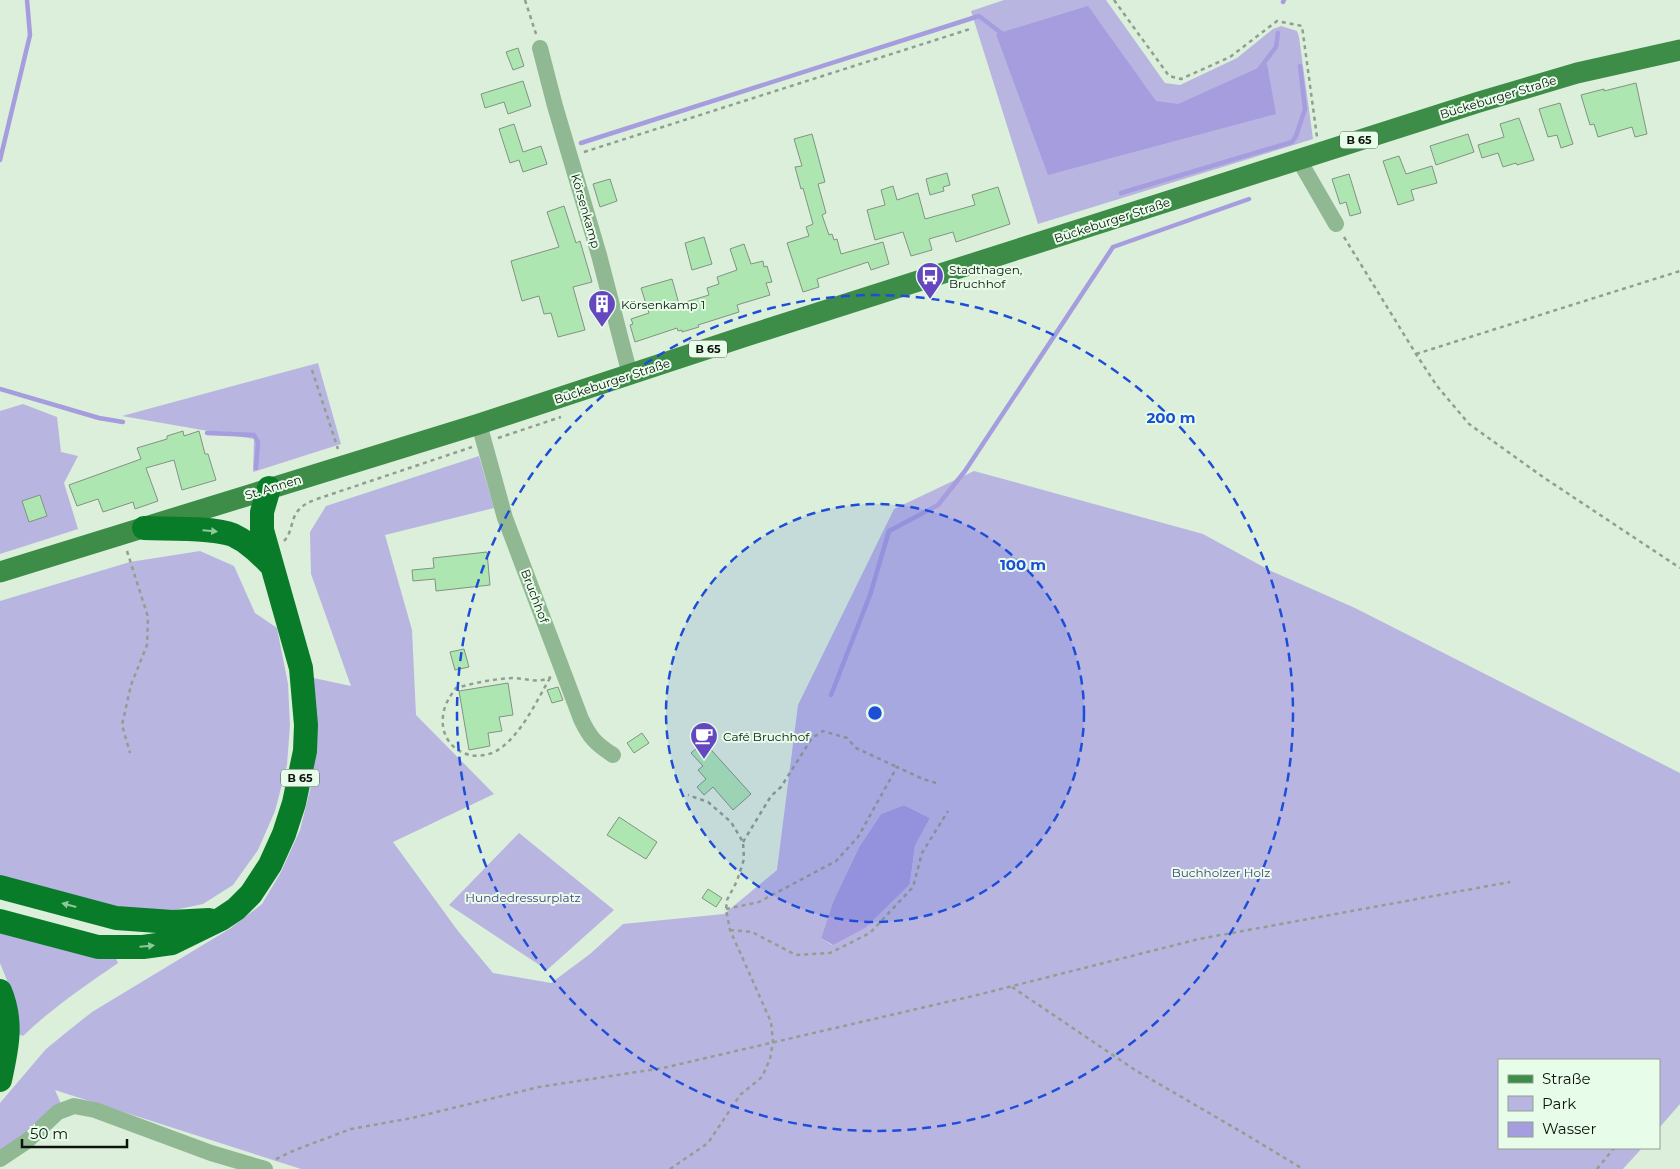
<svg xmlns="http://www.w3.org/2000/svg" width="1680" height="1169" font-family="Montserrat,sans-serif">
<rect width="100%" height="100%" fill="#dbefdb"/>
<!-- green -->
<path fill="#b9b5e1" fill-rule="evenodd" d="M1004,0H1106L1165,83L1180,85L1237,58L1273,29L1281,26L1297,31L1299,37L1313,139L1038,224L971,11Z
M318,363L341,444L253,472L254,439L122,416Z
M23,404L57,417L61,452L78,456L64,483L78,529L0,554V411Z
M479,456L494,508L385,535L412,630L416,715L494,794L393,842L458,931L493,973L551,983L590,954L623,924L724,914L777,870L798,705L894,509L974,471L1203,534L1269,570L1355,608L1680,773V1104L1659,1128V1060H1499V1148H1642L1623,1169H301L55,1090L66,1115L0,1167V1103L46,1049L68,1031L92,1012L231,928L262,904L281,872L300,830L312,782L315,733L309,677L351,686L311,574L310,532L326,506ZM904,805L930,818L915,846L910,884L832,945L821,938L833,902L859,847L881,814Z
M200,551L234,566L255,613L277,628L288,684L290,725L287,765L275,811L258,850L233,885L203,904L165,912L119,907L0,876V601L130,562Z
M519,833L614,910L547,970L449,905Z
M0,931L116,958L118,963C85,986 52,1008 23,1036L18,1034L17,1005L0,963Z"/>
<!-- water -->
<path fill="#a59dde" d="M1088,6L1156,101L1178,104L1267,64L1276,114L1048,175L996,34Z
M904,805L930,818L915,846L910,884L865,928L833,945L821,938L833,902L859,847L881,814Z"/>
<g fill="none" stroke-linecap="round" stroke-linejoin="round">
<!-- stream -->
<path stroke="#a59dde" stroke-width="4.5" d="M1283,2L1284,0
M1257,72L1276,47L1278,33
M581,143L979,16L1004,35
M0,160L30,35L27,0
M1121,193L1292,142L1296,136L1305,109L1300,66
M0,389L99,418L123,422
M207,433L254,435L258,442L256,468
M831,695L870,595L889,531L938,505L965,471L1113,247L1249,199"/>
</g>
<!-- building -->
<path fill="#aee6b1" stroke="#819482" d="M518,48L524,66L513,70L506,52Z
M523,81L531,106L508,114L504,102L485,108L481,94Z
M1636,83L1647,134L1635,137L1632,127L1598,137L1594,124L1590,125L1581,95L1604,89V91Z
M1560,103L1573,144L1561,148L1557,135L1548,137L1539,109Z
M1519,118L1534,160L1517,165L1516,163L1503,167L1498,153L1482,158L1478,145L1504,137L1500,124Z
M514,124L523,152L541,146L547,164L523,172L519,160L510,163L499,129Z
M812,134L825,182L818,184L826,213L822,215L829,235L832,234L834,240L837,239L841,254L883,242L889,264L871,270L868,262L817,279L819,287L803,292L787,243L809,236L806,227L813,224L803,188L801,189L795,167L802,166L794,139Z
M1468,134L1474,152L1436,165L1430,146Z
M1399,156L1406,174L1432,166L1437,183L1411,190L1414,200L1398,205L1383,161Z
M947,173L950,185L943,187L944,191L930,195L926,179Z
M1349,174L1361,213L1350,216L1346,202L1340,204L1332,179Z
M610,179L617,201L600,207L593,184Z
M893,186L897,200L918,193L925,219L975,205L972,195L998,187L1010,224L956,242L953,232L929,239L932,250L911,256L903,232L875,240L867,210L885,205L881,190Z
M564,206L576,243L580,241L592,282L573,287L585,330L558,337L551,313L544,314L539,296L522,301L511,261L559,247L547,212Z
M704,237L712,264L692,270L685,243Z
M744,244L751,264L763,261L764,267L767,266L772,282L766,283L770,295L737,305L739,312L698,325L699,327L682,332V330L678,331L677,328L635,342L630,325L633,324L631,319L649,313L641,288L672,279L679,304L709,295L707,288L719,284L717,277L737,270L730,249Z
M183,431L184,436L199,431L205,454H208L216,480L182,490L174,460L146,468L158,501L135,509L133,502L103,512L98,499L77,506L69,485L141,459L137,448L167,439V436Z
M40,495L47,516L29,522L22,501Z
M487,552L490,585L436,591L435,579L413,581L412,570L434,568L433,558Z
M464,649L469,667L455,670L450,652Z
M508,683L513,715L499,717L502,731L488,733L490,746L469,750L459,691Z
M558,687L563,700L552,703L547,690Z
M642,733L649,743L634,753L627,743Z
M704,742L751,794L733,810L713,787L704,795L697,787L706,779L698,770L703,766L691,753Z
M619,817L657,842L646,859L607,835Z
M708,889L722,898L716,907L702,898Z"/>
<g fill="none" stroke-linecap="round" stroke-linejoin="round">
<!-- path -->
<path stroke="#909f90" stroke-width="2.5" stroke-dasharray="4 4" stroke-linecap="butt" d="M525,0L536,34
M1114,0L1169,76L1181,79L1230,57L1277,21L1302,26L1317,137
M584,152L970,29
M1344,237L1416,354L1437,386L1469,424L1543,477L1680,568
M1416,354L1680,271
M312,370L338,449
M498,438L561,417
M284,541C292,533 291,520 297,512C302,505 309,502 317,499L472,447
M127,551L148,617L147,645L131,685L122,725L130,753
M550,678C536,702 523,731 501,748C474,767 439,749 443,716C444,705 450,696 456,688C474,683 493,679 512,678C526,678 538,684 551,677
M743,842L771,796L781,787L812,738L823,731L847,738L856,748L897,767
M726,909L759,902L836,861L858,837L897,767L923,779L936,783
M730,930L752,932L796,955L830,953L870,933L913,887L922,853L948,811
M1012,987L1135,1070L1240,1131L1303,1169
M276,1159L295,1150L351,1129L412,1118L539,1087L663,1068L977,995L1199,939L1510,882
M670,1169L708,1143L740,1095L762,1077L770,1059L773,1042L771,1022L730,930L726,909L727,900L737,881L744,859L743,842L731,822L708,802L688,795
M1597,1169L1614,1148"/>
<!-- minor -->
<path stroke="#90b892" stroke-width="16" d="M540,48L555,106L599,255L630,375
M1299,160L1336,224
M479,424L505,518L581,719C590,738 596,744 613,755
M0,1159L27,1141L58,1112L74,1106L95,1110L211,1153L265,1169"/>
<!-- major -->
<path stroke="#3d8c47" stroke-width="21" d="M0,572L479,424L746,336L1479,102L1577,73L1680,50"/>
<!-- highway -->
<path stroke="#087c28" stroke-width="24" d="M144,528C167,529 214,527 233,535C248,542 259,553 270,564
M0,887L116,918L172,922L209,920
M0,921L98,947H143L172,943L221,919L236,909L251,894L270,865L284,834L294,803L305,751L306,725L301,668L262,530V512L269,488
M0,991C13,1022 7,1048 0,1080"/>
</g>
<!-- one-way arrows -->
<defs><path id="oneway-solid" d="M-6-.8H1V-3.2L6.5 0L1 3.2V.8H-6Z" transform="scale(1.25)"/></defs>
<g fill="#8ec99c">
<use href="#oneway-solid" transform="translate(210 531) rotate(5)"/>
<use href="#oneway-solid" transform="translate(69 905) rotate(-165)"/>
<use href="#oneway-solid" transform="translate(147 946) rotate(-5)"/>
</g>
<!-- distance rings -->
<circle cx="875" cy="713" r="209" fill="#1d4ed8" fill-opacity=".12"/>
<g fill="none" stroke="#1d4ed8" stroke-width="2.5" stroke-dasharray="9 6">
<circle cx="875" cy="713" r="209"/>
<circle cx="875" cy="713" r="418"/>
</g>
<!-- icons -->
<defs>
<symbol id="bus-pin" viewBox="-11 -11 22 30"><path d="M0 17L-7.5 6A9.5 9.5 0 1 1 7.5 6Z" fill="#6547c0" stroke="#e8fde9"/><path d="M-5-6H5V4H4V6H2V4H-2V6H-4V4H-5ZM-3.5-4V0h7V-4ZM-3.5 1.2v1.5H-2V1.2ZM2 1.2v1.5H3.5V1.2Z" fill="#fff"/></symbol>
<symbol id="building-pin" viewBox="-11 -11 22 30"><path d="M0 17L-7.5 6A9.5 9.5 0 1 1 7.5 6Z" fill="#6547c0" stroke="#e8fde9"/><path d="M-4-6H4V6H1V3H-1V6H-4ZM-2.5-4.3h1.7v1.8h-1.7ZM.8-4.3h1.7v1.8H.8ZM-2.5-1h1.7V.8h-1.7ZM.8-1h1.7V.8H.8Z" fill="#fff"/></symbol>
<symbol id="cafe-pin" viewBox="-11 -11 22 30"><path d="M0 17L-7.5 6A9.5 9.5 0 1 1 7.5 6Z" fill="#6547c0" stroke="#e8fde9"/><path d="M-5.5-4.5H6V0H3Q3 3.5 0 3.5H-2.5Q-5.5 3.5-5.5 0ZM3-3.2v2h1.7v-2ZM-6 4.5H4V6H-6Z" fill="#fff"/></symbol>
</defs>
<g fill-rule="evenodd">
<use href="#bus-pin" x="914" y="260" width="32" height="43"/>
<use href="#building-pin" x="586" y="288" width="32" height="43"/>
<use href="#cafe-pin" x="688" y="720" width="32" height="43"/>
</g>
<g text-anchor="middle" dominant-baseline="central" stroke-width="4" stroke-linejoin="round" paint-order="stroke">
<!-- shield labels -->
<g fill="#e8fde9" stroke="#4f5a50" stroke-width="1">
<rect x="1340" y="131.5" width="38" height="17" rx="4"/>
<rect x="689" y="340.5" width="38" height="17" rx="4"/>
<rect x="281" y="769.5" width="38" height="17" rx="4"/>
</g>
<g font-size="11" font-weight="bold" fill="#0d140e">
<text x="1359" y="140">B 65</text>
<text x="708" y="349">B 65</text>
<text x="300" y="778">B 65</text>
</g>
<!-- street labels -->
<g font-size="12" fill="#0d140e" stroke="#e8fde9">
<text transform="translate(1498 97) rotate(-17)">Bückeburger Straße</text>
<text transform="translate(586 211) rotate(74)">Körsenkamp</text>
<text transform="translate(1112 220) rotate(-18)">Bückeburger Straße</text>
<text transform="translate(612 381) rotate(-18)">Bückeburger Straße</text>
<text transform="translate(273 487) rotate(-17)">St. Annen</text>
<text transform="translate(535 596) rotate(69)">Bruchhof</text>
</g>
<!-- poi labels -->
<g font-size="12" fill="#0d140e" stroke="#e8fde9" text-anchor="start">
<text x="949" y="269">Stadthagen,<tspan x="949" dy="14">Bruchhof</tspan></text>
<text x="621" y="304">Körsenkamp 1</text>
<text x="723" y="736">Café Bruchhof</text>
</g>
<!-- park labels -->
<g font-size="12" fill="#493985" stroke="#e8fde9">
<text x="1221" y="872">Buchholzer Holz</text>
<text x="523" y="897">Hundedressurplatz</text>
</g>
</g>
<circle cx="875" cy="713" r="8" fill="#1d4ed8" stroke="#e8fde9" stroke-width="2.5"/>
<g font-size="15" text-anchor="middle" font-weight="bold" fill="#1d4ed8" stroke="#e8fde9" stroke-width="4" stroke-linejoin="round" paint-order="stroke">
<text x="1171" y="423">200 m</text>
<text x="1023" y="570">100 m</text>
</g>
<!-- legend -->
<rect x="1498" y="1059" width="162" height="90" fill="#e8fde9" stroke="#90a091"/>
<rect x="1508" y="1075" width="25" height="8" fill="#3d8c47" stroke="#90a091"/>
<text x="1542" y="1084" font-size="15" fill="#0d140e">Straße</text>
<rect x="1508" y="1096" width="25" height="15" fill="#b9b5e1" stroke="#90a091"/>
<text x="1542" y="1109" font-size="15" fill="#0d140e">Park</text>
<rect x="1508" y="1122" width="25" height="15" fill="#a59dde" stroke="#90a091"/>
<text x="1542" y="1134" font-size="15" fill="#0d140e">Wasser</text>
<!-- scale -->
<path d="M22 1139v8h105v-8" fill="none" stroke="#0d140e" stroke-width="2.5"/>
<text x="30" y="1139" font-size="15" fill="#0d140e" stroke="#e8fde9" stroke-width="4" paint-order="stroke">50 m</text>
</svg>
